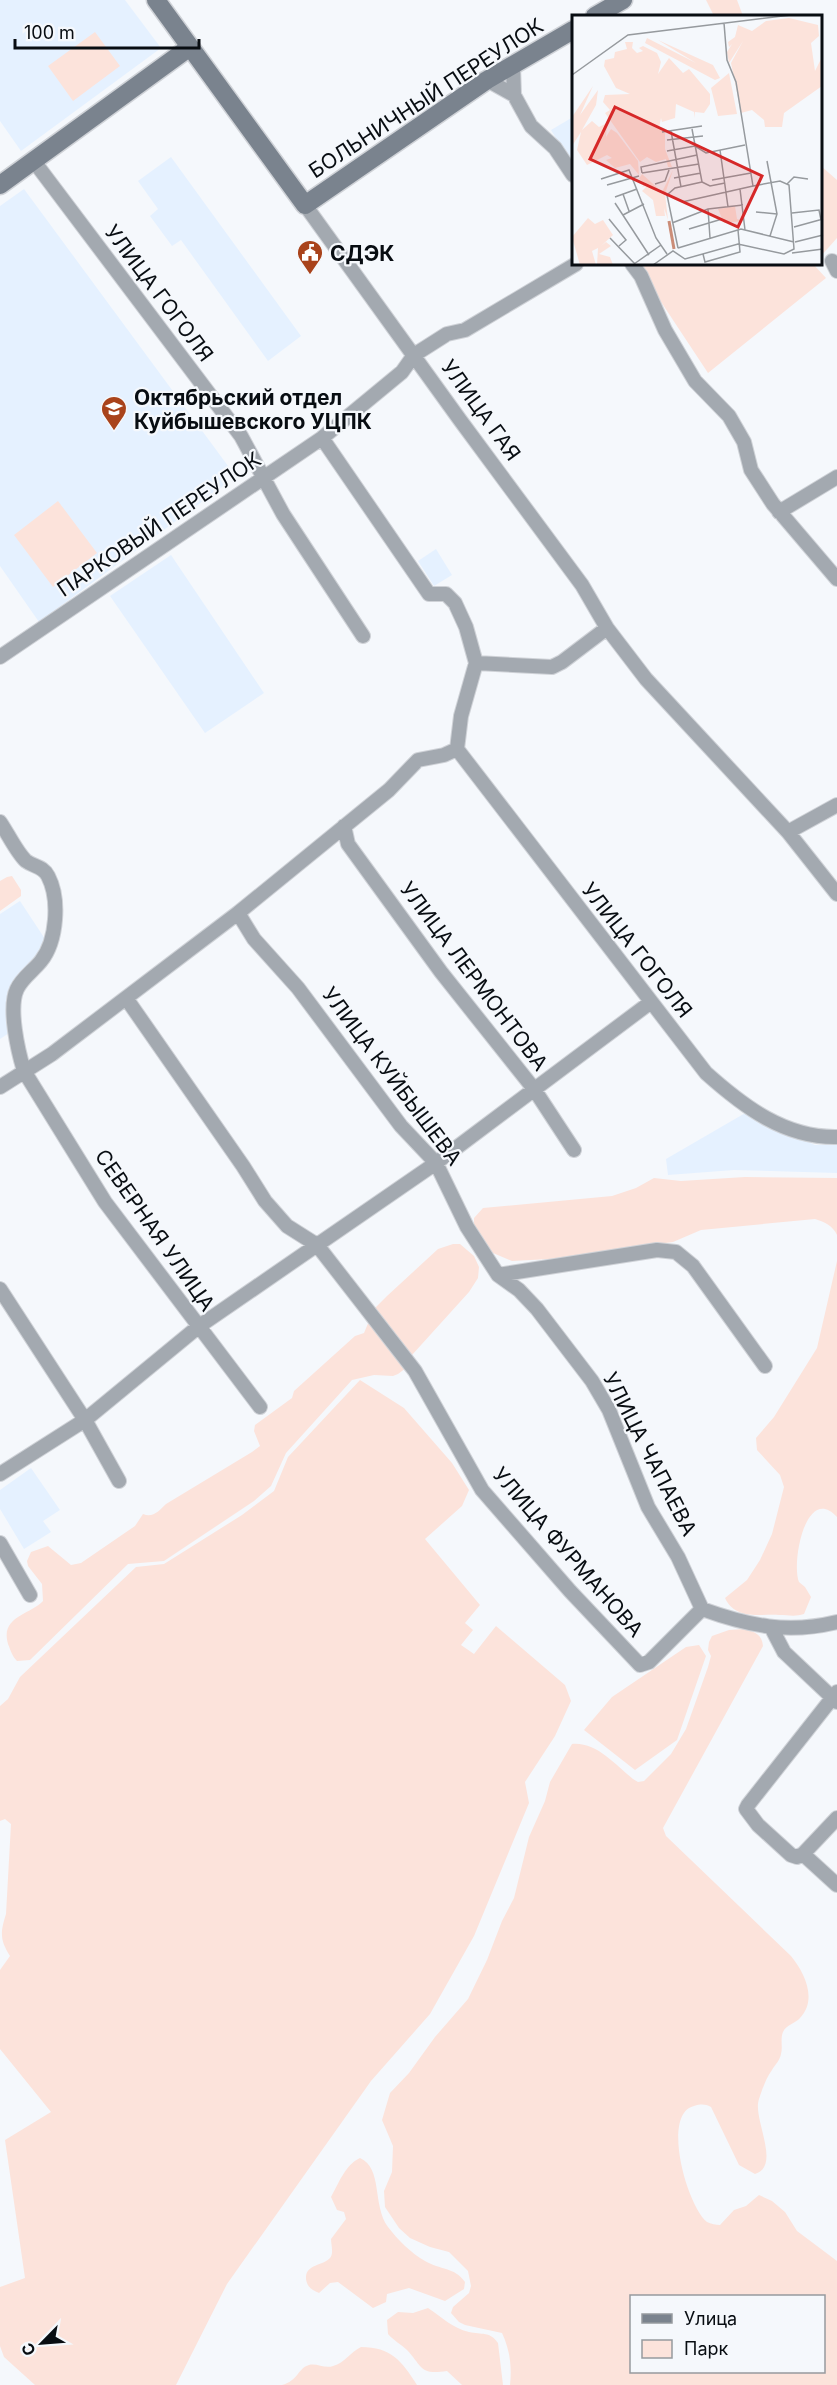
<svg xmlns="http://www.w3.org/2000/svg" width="837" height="2385" font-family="Inter,sans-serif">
<rect width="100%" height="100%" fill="#f5f8fc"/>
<!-- built -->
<path fill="#e5f1ff" d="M0,0H125L161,48L21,151L0,121Z
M573,117V161L571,163L551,130Z
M171,157L301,336L268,361L181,240L172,246L150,216L158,209L138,181Z
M24,189L231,470L221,477L226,484L39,622L0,566V206Z
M436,549L452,575L434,586L418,561Z
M171,555L264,693L205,733L110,596Z
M20,901L47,942L30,970L7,996L9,1033L0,1039V914Z
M747,1112L780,1130L815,1145L837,1144V1173L734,1170L668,1175L666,1159Z
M31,1468L60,1510L43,1521L51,1532L24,1549L0,1509V1490Z"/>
<!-- green -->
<path fill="#fce3db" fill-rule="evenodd" d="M706,0H737L743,16H714Z
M95,32L120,66L73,101L48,66Z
M821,166L837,180V238L821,256Z
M636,264H813L826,278L708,373Z
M58,501L97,553L53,587L14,535Z
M12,876L21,890V896L0,911V881L7,877Z
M745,1177L837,1178V1235C833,1226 825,1222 815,1219L701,1230L673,1242L549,1259L512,1261L493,1253L482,1242L474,1227V1218L483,1208L612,1196L636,1188L654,1178L681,1181Z
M453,1244H460L474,1256L479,1267L478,1278L469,1292L412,1355L406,1368L398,1374L393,1376L374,1375L352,1380L286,1453L271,1486L254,1501L164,1561L128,1564L30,1660L17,1661C12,1656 11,1651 8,1644C0,1616 30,1615 43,1601L42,1584L28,1566L27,1561L31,1552L48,1546L71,1565L81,1563L135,1526L143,1514C153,1518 159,1511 166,1504L252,1452L260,1446L254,1431L255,1425L292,1398L294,1391L355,1336L364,1333L374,1309L387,1296L438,1249Z
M837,1261V1517C806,1483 791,1563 799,1582L805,1587L811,1597L804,1614C795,1617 788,1615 779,1615C760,1614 735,1620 725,1598L747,1580L760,1560L772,1534L784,1487L780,1475L757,1450L756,1438L774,1417L817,1348Z
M360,1380L404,1408L452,1463L469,1490L462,1506L425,1539L480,1605L465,1623L473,1630L461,1645L474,1654L496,1626L565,1685L571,1701L555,1736L525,1782L529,1803L474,1936L430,2014L371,2081L227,2284L176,2385H35L4,2357L0,2346V2287L25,2278L5,2140L51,2112L0,2049V1970L10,1956C0,1940 0,1933 6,1914L11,1824L5,1819L0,1821V1706L8,1699L20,1677L136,1567L164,1564L242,1515L274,1491L288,1457Z
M744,1629C755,1632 762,1634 763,1646L663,1828L666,1836L791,1956C804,1972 818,1999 800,2018C796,2023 786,2025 783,2032C780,2039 783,2047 781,2054C780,2060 775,2065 772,2070C766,2078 762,2090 759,2099C752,2118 782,2166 755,2174L739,2165L711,2107C705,2104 701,2104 694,2106C661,2114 687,2206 707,2222C711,2224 716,2225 720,2225L734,2210L746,2206L759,2195L772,2201L785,2212L797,2231L837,2261V2385H510C512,2367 510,2350 502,2333L465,2325L459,2322L451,2313L453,2307L469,2293L471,2286L468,2271L449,2252L430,2247L410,2238L399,2228L385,2207L384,2191L392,2172L393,2146L382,2120L390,2093L409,2073L435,2037L468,1999L487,1960L502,1921L514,1898L529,1837L545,1801L550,1782L572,1744C597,1742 614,1764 633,1779L638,1782L644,1781L671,1754L686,1729L708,1667L711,1656L708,1650L709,1642L712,1636L729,1630ZM632,2296H824V2372H632Z
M699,1645L706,1656L677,1740L635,1770L584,1730L612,1697L686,1647Z
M360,2158C383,2168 372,2205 388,2227C397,2239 412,2254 425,2261C440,2270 455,2267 465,2282L464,2289L445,2301L409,2288L387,2294L386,2302L373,2308L338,2282L330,2283L319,2293C312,2290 307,2287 306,2279C305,2264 323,2266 330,2258C334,2253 331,2245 331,2239L346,2219L344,2212L337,2210L331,2197C339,2183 345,2165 360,2158Z
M428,2308C442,2317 452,2328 469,2332C482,2335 490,2331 498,2343L503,2385H462L447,2371C419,2375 423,2367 407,2350C401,2344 394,2341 388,2334L387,2320L398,2312L413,2313Z
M361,2347C391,2347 402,2361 417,2385H282C298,2381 298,2368 309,2365C317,2363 325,2369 333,2366C345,2363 350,2352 361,2347Z"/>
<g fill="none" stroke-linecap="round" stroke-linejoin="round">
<defs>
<path id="street" d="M513,65L514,95L531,126L555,148L573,175
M487,80L514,95
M33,160L241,436L283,514L363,636
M305,205L460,420L582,585L607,628L646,679L788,832L837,894
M832,261L837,271
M632,264L641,276L665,330L695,381L729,416L744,442L751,470L773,504L837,579
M322,438L429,594H446L455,603L466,627L476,663L461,716L457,749
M779,512L837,477
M0,657L322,438L402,372L414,355L447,334L465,330L576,264
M476,663L552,667L562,662L607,628
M457,749L706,1073C744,1107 785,1138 837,1137
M0,822C7,832 17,853 26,861C34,867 43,866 48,876C60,899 57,941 41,961C34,970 22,978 17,989C8,1008 18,1051 24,1071L105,1202L260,1407
M344,826L348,844L441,972L534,1089L574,1150
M788,832L837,805
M238,913L254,939L298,988L401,1126L436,1163L467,1227L498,1275L519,1290L537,1309L592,1381L609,1410L648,1507L678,1557L702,1609
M126,998L243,1166L265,1201L287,1226L317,1245L415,1371L482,1490L570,1591L640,1665L649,1662L702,1609
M0,1087L52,1054L238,913L389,790L418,760L444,755L457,749
M498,1275L657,1250L676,1252L693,1266L765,1366
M0,1289L85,1420L119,1481
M0,1474L85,1420L198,1327L436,1163L651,1002
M0,1543L30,1595
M702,1609C749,1626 788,1634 837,1622
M772,1629L784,1652L837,1702
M837,1692L748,1805L746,1809L758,1825L791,1855L797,1857L803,1854L837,1818
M803,1854L837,1885"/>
<path id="secondary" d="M156,0L305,205L487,80L573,30
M595,16L623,0
M0,185L190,47"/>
</defs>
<!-- street casing -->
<use href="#street" stroke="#cfd2d7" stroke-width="16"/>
<!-- secondary casing -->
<use href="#secondary" stroke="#cfd2d7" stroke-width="21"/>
<!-- street -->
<use href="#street" stroke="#a3a9b0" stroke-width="14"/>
<!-- secondary -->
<use href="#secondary" stroke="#7a838e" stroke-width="18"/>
</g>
<!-- icons -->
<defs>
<symbol id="civic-pin" viewBox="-11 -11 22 30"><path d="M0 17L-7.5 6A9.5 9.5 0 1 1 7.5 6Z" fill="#a9431b" stroke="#f5f8fc"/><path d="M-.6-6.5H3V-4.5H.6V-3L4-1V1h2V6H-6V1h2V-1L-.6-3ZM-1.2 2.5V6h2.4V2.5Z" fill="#fff"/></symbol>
<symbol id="university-pin" viewBox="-11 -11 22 30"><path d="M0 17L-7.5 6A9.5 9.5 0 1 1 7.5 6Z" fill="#a9431b" stroke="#f5f8fc"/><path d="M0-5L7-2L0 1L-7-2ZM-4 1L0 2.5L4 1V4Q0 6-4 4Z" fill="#fff"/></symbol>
</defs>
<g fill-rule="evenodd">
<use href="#civic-pin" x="295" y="238" width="30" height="40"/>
<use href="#university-pin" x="99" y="394" width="30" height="40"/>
</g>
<g text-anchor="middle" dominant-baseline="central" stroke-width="4.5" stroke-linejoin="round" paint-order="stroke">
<!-- street labels -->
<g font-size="21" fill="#080d12" stroke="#f5f8fc">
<text transform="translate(426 98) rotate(-33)">БОЛЬНИЧНЫЙ ПЕРЕУЛОК</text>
<text transform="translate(159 293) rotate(53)">УЛИЦА ГОГОЛЯ</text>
<text transform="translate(481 410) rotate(54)">УЛИЦА ГАЯ</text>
<text transform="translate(159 524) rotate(-34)">ПАРКОВЫЙ ПЕРЕУЛОК</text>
<text transform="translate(637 950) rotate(52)">УЛИЦА ГОГОЛЯ</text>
<text transform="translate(474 976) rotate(53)">УЛИЦА ЛЕРМОНТОВА</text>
<text transform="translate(392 1076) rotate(53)">УЛИЦА КУЙБЫШЕВА</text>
<text transform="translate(155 1230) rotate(55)">СЕВЕРНАЯ УЛИЦА</text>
<text transform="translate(650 1454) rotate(63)">УЛИЦА ЧАПАЕВА</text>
<text transform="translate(568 1552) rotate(49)">УЛИЦА ФУРМАНОВА</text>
</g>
<!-- poi labels -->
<g font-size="21" font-weight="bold" fill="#080d12" stroke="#f5f8fc" text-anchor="start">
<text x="330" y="253">СДЭК</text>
<text x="134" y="397">Октябрьский отдел<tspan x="134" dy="24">Куйбышевского УЦПК</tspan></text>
</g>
</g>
<!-- overview -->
<g transform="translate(572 15)">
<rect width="250" height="250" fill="#f5f8fc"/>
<path d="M217,3L246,10L247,21L239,28L243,56L250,42V71L212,98L210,112H193L192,105L180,95L169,98L159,48L171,26L157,48L155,37L160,29L157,32L156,27L163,22L166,10L180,16L194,6ZM75,23L124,48L86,25L141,50L148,63L143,65L73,28ZM53,27H61L60,33L65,38L71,36L67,33L71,31L85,38L89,47L86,59L97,43L111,58L117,54L138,79V89L132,98L123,97V103L122,97L104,89L103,103L90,107L89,103L87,113L93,118V134L100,152H96L94,144L84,147L75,142L68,147L33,98L38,95L31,87L33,80L58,79L44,73L32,51L33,45L42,43L43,37L55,34ZM157,58L165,99L146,101L139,73ZM21,71L8,100L26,75L24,90L10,115L20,106L27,112L35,108L34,122L39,114L45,118L66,146L67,160L58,149L43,153L34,145L40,143L35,140L15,150L5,135L9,117L0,131V102ZM101,155L93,179L96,205L92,193L93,201H84L81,185L70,176L75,171L70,172L73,168L67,164L70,159L90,177ZM163,191L165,204L171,206L152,208L146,194ZM16,203L23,209L31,205L41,220L29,231L34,227L39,231L27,239L38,242L41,250H25L26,233L20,236L24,250H8L0,222Z" fill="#fce3db"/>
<path fill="none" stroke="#cb8d78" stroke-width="3" d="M97,206L102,234"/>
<path fill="none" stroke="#969a9e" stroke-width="1.5" d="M0,60L56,20L219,0M120,114L130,167M99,116L109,172M90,117L130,111M95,125L131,121M148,135L156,192M95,136L123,131L134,138L173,130M195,146L205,199L198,221M70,158L69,152L125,140M70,158L127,149M102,163L129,158M29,164L57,155L84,223L95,239M140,165L179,158M130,167L138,171L153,168M83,169L93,166L97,155M215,169L222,162L236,164M35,170L67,161M168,174L173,215M51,179L57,196M43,182L65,174M110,187L181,171M43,188L77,240M136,194L138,223M184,197L205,199M220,198L247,195L249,205M51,200L72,189M37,204L54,225L47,231M100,208L136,194L171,190M222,212L251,204M117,214L150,204M38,223L63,249M223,227L251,220M106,233L169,214L222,227M106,233L95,180L103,173L130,167M220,238L251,234M131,239L133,247L168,237L166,215M62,249L89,230M81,250L101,236L113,244L166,229L212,239L222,234L217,170L208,166L181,171L164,67L155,45L152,8"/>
<path fill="#d62828" fill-opacity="0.15" stroke="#d62828" stroke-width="3" d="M43,92L190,161L166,212L18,144Z"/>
<rect width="250" height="250" fill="none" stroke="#080d12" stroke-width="3"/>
</g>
<!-- legend -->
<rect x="630" y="2295" width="195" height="78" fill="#f5f8fc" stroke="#969a9e" stroke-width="1.5"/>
<rect x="642" y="2314" width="30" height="9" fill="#7a838e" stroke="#969a9e" stroke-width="1.5"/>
<text x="684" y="2325" font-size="18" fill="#080d12">Улица</text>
<rect x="642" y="2340" width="30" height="18" fill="#fce3db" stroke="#969a9e" stroke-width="1.5"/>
<text x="684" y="2355" font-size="18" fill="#080d12">Парк</text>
<!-- north arrow -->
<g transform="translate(42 2343) rotate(245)" stroke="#f5f8fc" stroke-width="4.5" paint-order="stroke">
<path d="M0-4.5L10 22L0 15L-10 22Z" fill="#080d12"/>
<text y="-9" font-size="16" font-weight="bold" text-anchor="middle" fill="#080d12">С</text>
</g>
<!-- scale -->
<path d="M15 39v9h184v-9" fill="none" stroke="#080d12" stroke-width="3"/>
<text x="24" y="39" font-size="18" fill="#080d12" stroke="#f5f8fc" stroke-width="4.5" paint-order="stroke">100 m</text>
</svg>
